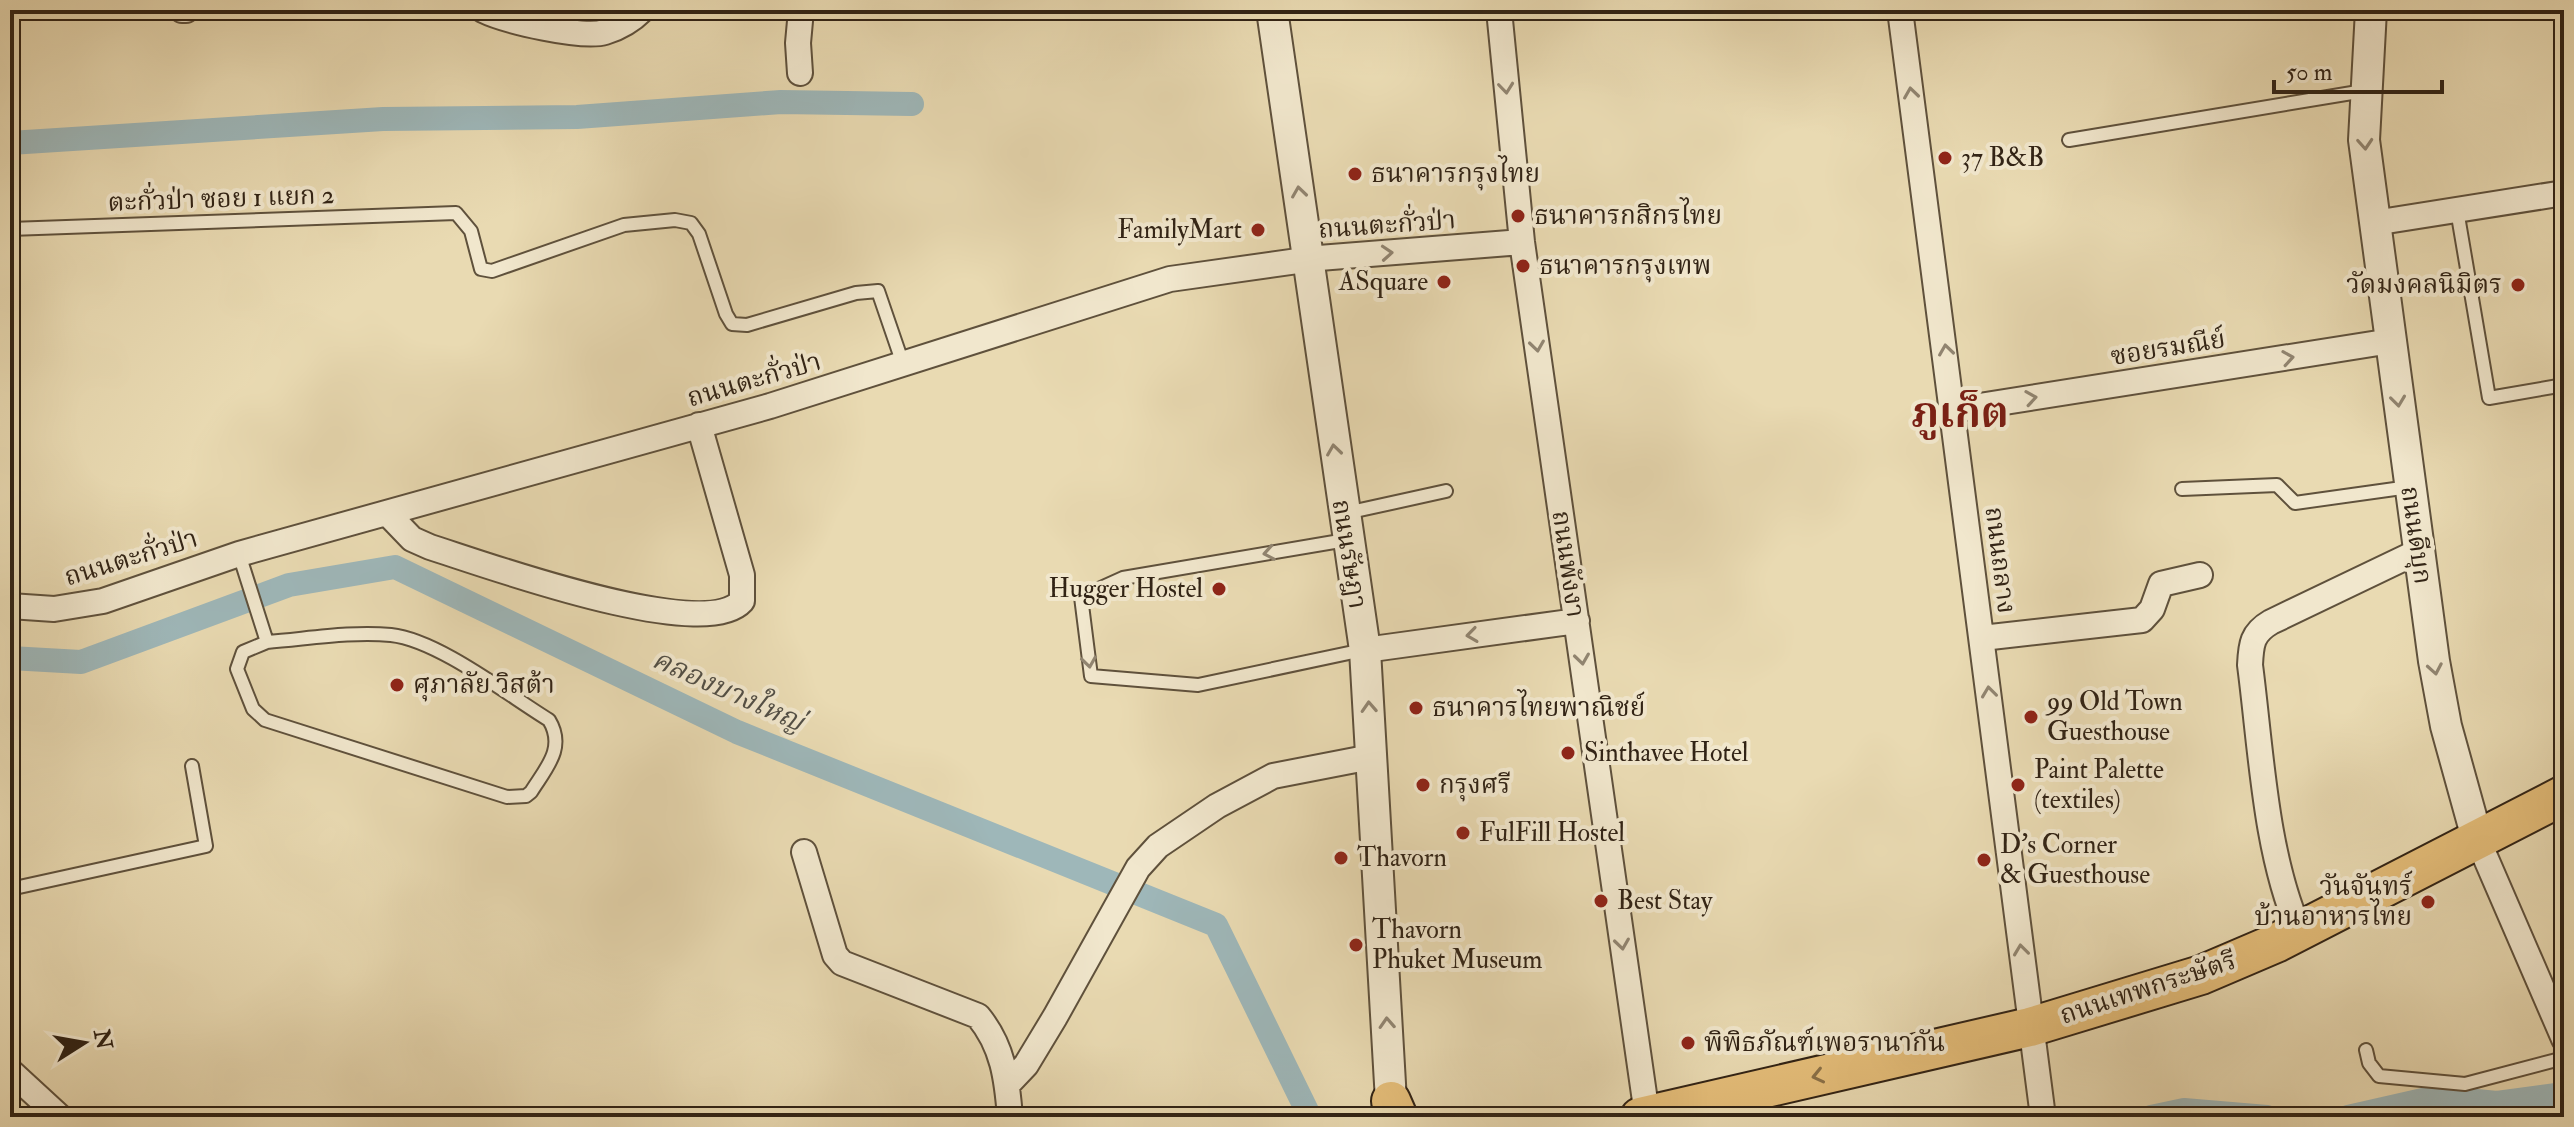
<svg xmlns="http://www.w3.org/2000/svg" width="2574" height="1127" font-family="'IM FELL Double Pica','Noto Serif Thai',serif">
<rect width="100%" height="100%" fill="#e9dab2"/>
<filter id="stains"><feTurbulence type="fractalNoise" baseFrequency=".0025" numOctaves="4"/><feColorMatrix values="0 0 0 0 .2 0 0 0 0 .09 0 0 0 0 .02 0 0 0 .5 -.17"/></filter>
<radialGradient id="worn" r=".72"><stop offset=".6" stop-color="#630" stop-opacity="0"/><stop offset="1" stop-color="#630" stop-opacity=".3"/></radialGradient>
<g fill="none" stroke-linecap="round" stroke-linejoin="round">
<!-- canal -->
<path stroke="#9eb7b9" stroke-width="24" d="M10,143L383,119L577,117L781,102L912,104
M10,658L81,662L289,585L395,567L737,732L1216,925L1310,1117
M2151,1117L2184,1110L2267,1117
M2348,1117L2436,1097L2497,1103L2564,1094"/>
<defs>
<path id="service" d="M2069,140L2364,91
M2457,210L2489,398L2564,385
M10,229L456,213L471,231L481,269L492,271L624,225L675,220L691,223L699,234L726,314L732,324L747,325L856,293L878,291L903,364
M2182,489L2277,485L2295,503L2409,487
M1346,513L1446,491
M1346,540L1123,578L1081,597L1091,676L1198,685L1363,650
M239,554L267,642C307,639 351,631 391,635C438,640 508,695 549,720C566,748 546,768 531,792L526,796L507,797L265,720L253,709L237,669L243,652L267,642
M10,889L206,846L192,766
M2366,1050L2369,1063L2379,1076L2465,1084L2564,1058"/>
<path id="minor" d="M182,10H186
M483,10C505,21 583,39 605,32C618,28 632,20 642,10
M1499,10L1522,242L1647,1115
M1900,10L2043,1117
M800,73L798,43L801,10
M2374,223L2564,193
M1954,410L2391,341
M387,513L412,539L430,547C484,564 703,644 742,601V575L699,425
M10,606L54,609L103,601L239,554L770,406L1170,279L1319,258L1522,242
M1982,638L2142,620L2152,609L2161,584L2200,575
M1365,650L1577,621
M2477,838L2564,1039
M804,852L835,955L842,963L978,1016C1003,1046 1007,1079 1010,1117
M2299,930C2265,852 2261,749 2250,665C2251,644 2252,633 2271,622L2417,552
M10,1071L60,1117
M1007,1085L1026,1065L1055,1017L1138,868L1158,846L1217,806L1273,776L1371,757"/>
<path id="tertiary" d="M1272,10L1365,650L1391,1101
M2371,10L2364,140L2434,661L2446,726L2477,838"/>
<path id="primary" d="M1391,1101L1398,1117
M1640,1117L2030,1027L2201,975L2276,943L2564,795"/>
</defs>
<!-- service casing -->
<use href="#service" stroke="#5f513c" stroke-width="16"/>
<!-- minor casing -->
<use href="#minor" stroke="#5f513c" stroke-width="28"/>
<!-- tertiary casing -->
<use href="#tertiary" stroke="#5f513c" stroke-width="34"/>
<!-- primary casing -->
<use href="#primary" stroke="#312315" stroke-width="42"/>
<!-- service -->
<use href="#service" stroke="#f1e7cd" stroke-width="12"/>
<!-- minor -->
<use href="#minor" stroke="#f1e7cd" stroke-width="24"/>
<!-- tertiary -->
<use href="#tertiary" stroke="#f1e7cd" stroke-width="30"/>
<!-- primary -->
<use href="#primary" stroke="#e4bd79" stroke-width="38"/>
</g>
<!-- one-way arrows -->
<defs><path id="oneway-chevron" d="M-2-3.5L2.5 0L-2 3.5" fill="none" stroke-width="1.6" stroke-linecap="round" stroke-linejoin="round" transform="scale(2)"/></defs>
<g stroke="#918571">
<use href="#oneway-chevron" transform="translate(1506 88) rotate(84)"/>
<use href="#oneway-chevron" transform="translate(1911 93) rotate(-98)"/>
<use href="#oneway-chevron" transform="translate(2365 144) rotate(86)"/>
<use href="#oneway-chevron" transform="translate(1299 192) rotate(-98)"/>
<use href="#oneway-chevron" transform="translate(1387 253) rotate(-4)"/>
<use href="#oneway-chevron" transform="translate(1537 346) rotate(82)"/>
<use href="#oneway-chevron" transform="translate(1946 350) rotate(-98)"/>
<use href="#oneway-chevron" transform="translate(2288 358) rotate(-9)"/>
<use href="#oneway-chevron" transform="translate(2031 398) rotate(-9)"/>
<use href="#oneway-chevron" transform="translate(2398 401) rotate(83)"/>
<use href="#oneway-chevron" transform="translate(1334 450) rotate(-98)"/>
<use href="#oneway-chevron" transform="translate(1269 553) rotate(170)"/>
<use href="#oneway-chevron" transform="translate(1472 635) rotate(172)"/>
<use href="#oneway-chevron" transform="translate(1582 659) rotate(82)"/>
<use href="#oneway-chevron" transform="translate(1089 662) rotate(82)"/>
<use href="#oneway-chevron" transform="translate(2435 669) rotate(80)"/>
<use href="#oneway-chevron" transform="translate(1989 692) rotate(-97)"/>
<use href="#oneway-chevron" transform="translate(1369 707) rotate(-93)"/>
<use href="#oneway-chevron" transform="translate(1622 944) rotate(82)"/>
<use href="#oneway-chevron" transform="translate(2021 950) rotate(-97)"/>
<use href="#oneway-chevron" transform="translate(1387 1023) rotate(-93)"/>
</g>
<use stroke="#8a7047" href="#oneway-chevron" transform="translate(1818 1076) rotate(167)"/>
<!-- markers -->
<g fill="#8f2418" stroke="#f1e7cd" stroke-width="3">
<circle cx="1945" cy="158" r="8"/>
<circle cx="1355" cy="174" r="8"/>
<circle cx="1518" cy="216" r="8"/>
<circle cx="1258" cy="230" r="8"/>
<circle cx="1523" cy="266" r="8"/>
<circle cx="1444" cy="282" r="8"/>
<circle cx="2518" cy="285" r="8"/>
<circle cx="1219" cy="589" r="8"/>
<circle cx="397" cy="685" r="8"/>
<circle cx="1416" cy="708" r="8"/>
<circle cx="2031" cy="717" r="8"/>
<circle cx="1568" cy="753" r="8"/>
<circle cx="1423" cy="785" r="8"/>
<circle cx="2018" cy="785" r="8"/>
<circle cx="1463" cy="833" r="8"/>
<circle cx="1341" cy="858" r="8"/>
<circle cx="1984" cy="860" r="8"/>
<circle cx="1601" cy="901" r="8"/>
<circle cx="2428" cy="902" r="8"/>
<circle cx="1356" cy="945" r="8"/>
<circle cx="1688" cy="1043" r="8"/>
</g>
<g text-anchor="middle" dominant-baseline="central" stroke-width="8" stroke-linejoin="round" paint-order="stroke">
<!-- poi labels -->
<g font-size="26" fill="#312315" stroke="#f1e7cd" text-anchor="start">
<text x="1961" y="158">37 B&amp;B</text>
<text x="1371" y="174">ธนาคารกรุงไทย</text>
<text x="1534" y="216">ธนาคารกสิกรไทย</text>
<text x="1242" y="230" text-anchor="end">FamilyMart</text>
<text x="1539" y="266">ธนาคารกรุงเทพ</text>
<text x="1428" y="282" text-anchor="end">ASquare</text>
<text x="2502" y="285" text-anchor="end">วัดมงคลนิมิตร</text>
<text x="1203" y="589" text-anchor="end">Hugger Hostel</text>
<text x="413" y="685">ศุภาลัย วิสต้า</text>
<text x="2047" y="702">99 Old Town<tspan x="2047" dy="30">Guesthouse</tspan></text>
<text x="1432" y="708">ธนาคารไทยพาณิชย์</text>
<text x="1584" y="753">Sinthavee Hotel</text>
<text x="2034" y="770">Paint Palette<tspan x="2034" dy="30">(textiles)</tspan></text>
<text x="1439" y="785">กรุงศรี</text>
<text x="1479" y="833">FulFill Hostel</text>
<text x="2000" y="845">D's Corner<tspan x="2000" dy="30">&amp; Guesthouse</tspan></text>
<text x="1357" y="858">Thavorn</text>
<text x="2412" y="887" text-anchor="end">วันจันทร์<tspan x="2412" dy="30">บ้านอาหารไทย</tspan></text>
<text x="1617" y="901">Best Stay</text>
<text x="1372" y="930">Thavorn<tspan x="1372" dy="30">Phuket Museum</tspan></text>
<text x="1704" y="1043">พิพิธภัณฑ์เพอรานากัน</text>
</g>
<!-- street labels -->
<g font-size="26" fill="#312315" stroke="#f1e7cd">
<text transform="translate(221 199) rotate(-2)">ตะกั่วป่า ซอย 1 แยก 2</text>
<text transform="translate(1387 225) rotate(-4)">ถนนตะกั่วป่า</text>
<text transform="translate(2168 348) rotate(-9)">ซอยรมณีย์</text>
<text transform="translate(754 380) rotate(-16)">ถนนตะกั่วป่า</text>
<text transform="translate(2416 535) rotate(82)">ถนนดีบุก</text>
<text transform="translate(1349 554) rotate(81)">ถนนรัษฎา</text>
<text transform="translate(131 558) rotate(-17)">ถนนตะกั่วป่า</text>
<text transform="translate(2000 560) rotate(83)">ถนนถลาง</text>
<text transform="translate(1568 564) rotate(82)">ถนนพังงา</text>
<text transform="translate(2148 988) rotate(-18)">ถนนเทพกระษัตรี</text>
</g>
<!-- water labels -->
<g font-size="28" font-style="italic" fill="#524f46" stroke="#f1e7cd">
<text transform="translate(728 691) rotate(24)">คลองบางใหญ่</text>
</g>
<!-- town labels -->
<g font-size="42" font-weight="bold" fill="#7a1f14" stroke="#f1e7cd">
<text x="1960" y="414">ภูเก็ต</text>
</g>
</g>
<!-- margin -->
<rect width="2574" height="1127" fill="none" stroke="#e9dab2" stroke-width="40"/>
<rect x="12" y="12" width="2550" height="1103" fill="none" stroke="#312315" stroke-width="4"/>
<rect x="20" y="20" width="2534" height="1087" fill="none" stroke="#312315" stroke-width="2"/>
<!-- north arrow -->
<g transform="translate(84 1043) rotate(79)" stroke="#f1e7cd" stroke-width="6" paint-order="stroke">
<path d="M0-6L14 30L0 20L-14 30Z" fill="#312315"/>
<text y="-12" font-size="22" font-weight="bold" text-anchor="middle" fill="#312315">N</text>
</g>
<!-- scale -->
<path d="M2274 80v12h168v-12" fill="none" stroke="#312315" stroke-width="4"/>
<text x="2286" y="80" font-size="24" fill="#312315" stroke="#f1e7cd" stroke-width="6" paint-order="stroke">50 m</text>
<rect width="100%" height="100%" filter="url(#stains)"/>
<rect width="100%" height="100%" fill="url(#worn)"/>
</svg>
